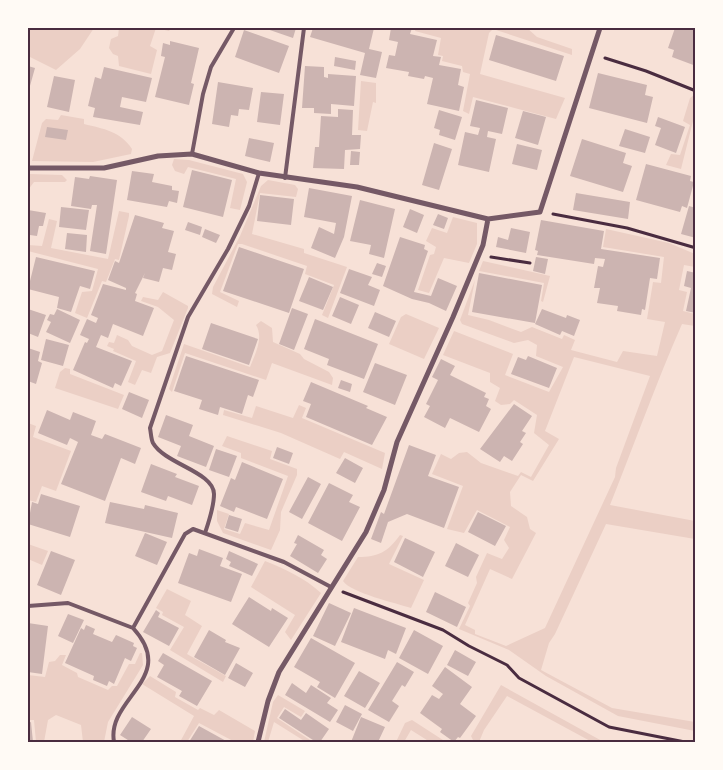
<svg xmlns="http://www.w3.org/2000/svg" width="723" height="770" font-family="'DejaVu Sans',sans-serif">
<rect width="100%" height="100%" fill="#f7e1d7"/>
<!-- green -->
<path fill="#ebcfc5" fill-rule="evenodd" d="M28,28H94L80,49L56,70L28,56Z
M119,28H180L178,30L171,28L169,31L156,28L150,46L157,50L151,74L119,66L118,56L113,54L109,48L111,39L118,36Z
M416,28H527L537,37L572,49V55L493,29L489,33L480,74L565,98L556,119L473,97L469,114L463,111L470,74L463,72L462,66L442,61L443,56L438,55L441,38L415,31Z
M361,81L376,83V103L373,102L367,131L358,130Z
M694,95H695V113L681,169L666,165L671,154L680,155L690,125L683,121L690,98Z
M61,115L84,119V124C104,129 120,131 132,149L131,154L93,162L32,161L42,123L46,119L58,120Z
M174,159L189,160L243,174L247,182L240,210L230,208L236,179L188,167L184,174L175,171L172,165Z
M29,174L62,175L67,180L65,182H34L28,190Z
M268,180L295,185L298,189L296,197L260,193L252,234L304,249V253L347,267L328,318L322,315L334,285L305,274L307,266L242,244H238L220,292L239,301L237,307L212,294L213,287L240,236L261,186Z
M119,211L129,213V216L119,260L115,259L106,282L102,281L87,318L75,313L82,292L92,291L98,269L28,251V245L42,246L49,219L57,221L51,248L108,259Z
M453,217L477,223V244L469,263L444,258L429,293L418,290L430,255L434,254L436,247L426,241L432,228L447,233Z
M606,229L669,243L695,254V267L684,265L679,290L687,292L683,311L695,314V326L682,324C656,383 634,445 610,505L695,521V539L606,524L555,634L549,643L541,670L612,708L695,722V731L618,716L546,676L509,650L459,629L470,606L468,603L477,583L476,577L487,553L502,559L509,548L504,540L510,527L477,510L464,533L447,529L463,486L432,474L441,454L451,459L459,453L467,452L481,463L518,476L521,472L531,477L549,445L534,433L537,415L514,400L510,404L501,405L495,401L500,388L490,382V373L443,355L454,331L513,354L505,375L549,392L563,367L536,356L537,345L528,340L514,343L462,324L460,320L475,280L468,315L489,320L521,332L532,327L562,339L564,335L575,340L571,350L617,362L623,351L657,356L665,322L647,319L653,282L661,283L664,257L603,247ZM574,357L650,376L616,468L615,477L545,628L506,646L475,634V630L465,625L490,569L512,579L536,533L530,529L527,517L511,506L510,492L521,475L533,481L559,439L545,431Z
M483,261L550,276L543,302L541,301L544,283L479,271Z
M163,292L188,306V308L170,353L157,357L151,373L142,370L135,385L128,382L136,361L113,351L114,349L107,346L109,342L114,343L117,335L128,340L132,346L152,355L162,351L174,320L158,307L141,301L143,297L158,300Z
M406,314L439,328L424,359L389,344L401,317Z
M261,321L272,328L273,342L300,354L304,359L329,372L333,378L332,385L272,363L266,380L185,353L172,392L169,389L184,344L250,367C255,354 264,338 256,325Z
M65,368L70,369V374L124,395L118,409L55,388L60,372Z
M299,405L306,408L302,418L385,453L382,469L344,452L340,459L281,433L223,415L224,410L252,418L256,406L293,418Z
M28,423L36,426L33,437L71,451L56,491L42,486L36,502L28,500Z
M227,436L272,451L270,459L297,469V475L281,512L280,530L271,550L223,533L217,521V510L229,514L224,529L240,534L245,523L269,530L288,476L241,458V453L222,446Z
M400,535L403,536L389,564L424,580L411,608C396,603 351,593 343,581L358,557C378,557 388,552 400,535Z
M28,544L48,551L42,565L28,559Z
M265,561C285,569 305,578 321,593L291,640L285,632L295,615L251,587Z
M167,589L191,601L185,615L202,626L187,654L226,676L223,682L170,650L184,627L162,615L163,612L156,608Z
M140,653H142L143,665L108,722L104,742H83L81,725L56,715L48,720L44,742H36L34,720H28V675L45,677L49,662L55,661L60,655H66L62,665L77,673L78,677L108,690L112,686H117L129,664H135Z
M150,676L176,692L175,697L198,710L200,708L214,715L219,710L255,731L253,742H235L199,723L187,742H180L194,716L142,684Z
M501,685L602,741L610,742H592L507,696L484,730L479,742H474L471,736Z
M278,695L305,711L301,717L284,707L277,718L313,742H306L274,722L268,742H264L273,702Z
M412,720L446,742H430L411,730L404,742H396L405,723Z"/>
<!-- building -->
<path fill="#ccb4b1" d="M264,28H296L293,38Z
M313,28H374L369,49L382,52L376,78L360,75L365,53L310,37Z
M391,28H412L410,34L437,40L433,56L441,57L439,65L461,69L458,85L464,87L459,111L427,104L433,78L425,76L424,79L408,76L409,72L386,68L389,55L395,56L398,42L389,40Z
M675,28H696V66L672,57L674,50L668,48Z
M244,30L289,46L279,73L235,57Z
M496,35L564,56L556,81L489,60Z
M170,41L199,48L191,83L194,84L189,105L155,97L165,57L161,56L163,43L170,45Z
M335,57L356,61L355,70L334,66Z
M28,66L35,68L28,93Z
M305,66L324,67V77L328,78V74L356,76L354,106L331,104V114L314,113V108H302Z
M104,67L152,78L146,102L122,97L120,107L143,112L140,125L93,117L95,108L88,106L95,77L101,79Z
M598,73L647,85L645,95L653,97L647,123L589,108Z
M54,76L75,80L69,112L47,107Z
M218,82L253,88L249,110L239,109L238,116L231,115L229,127L212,124Z
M261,92L284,94L280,125L257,122Z
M476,100L508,108L502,134L488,131L487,137L496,139L489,172L458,165L465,132L478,135L480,128L470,126Z
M338,109L353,110L352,135H361L360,149L345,150L344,169L313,168L315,147H319L321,116L338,117Z
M439,110L462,117L455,140L439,135L440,130L434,128Z
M523,111L546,117L538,145L515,138Z
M658,117L685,127L676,153L655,145L661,128L655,126Z
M47,127L68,130L66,140L45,137Z
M625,129L650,137L645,153L619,146Z
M249,138L274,143L270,162L245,156Z
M582,139L626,153L623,163L632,166L623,192L570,176Z
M434,143L452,149L439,190L422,185Z
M517,144L542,150L537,170L512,164Z
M351,151L360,152L359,165H350Z
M646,164L691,176L690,181L694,182L687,208L682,206L680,212L636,200Z
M192,170L232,180L223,217L183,207Z
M132,171L154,174L152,182L172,186V190L179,191L177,203L169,201L167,207L127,200Z
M90,176L117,180L106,254L90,251L97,205H92L91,209L71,206L75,177L89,179Z
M309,188L352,196L344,237L335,258L311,248L319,227L334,234L336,223L304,217Z
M576,193L630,202L628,219L573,210Z
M260,195L294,199L291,225L257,221Z
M360,200L395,209L384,258L369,254L371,245L350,241Z
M689,206L696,208V238L681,234Z
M61,207L89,210L86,230L59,227Z
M410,209L424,215L417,233L403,227Z
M28,210L46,213L43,226H39L37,236L30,235L28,245Z
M438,214L448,218L444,229L433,225Z
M135,215L164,223L162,228L174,231L168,252L176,254L172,270L163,268L159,282L143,278L145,273L135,293L137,294L135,301L154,308L143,336L113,324L108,338L101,335L96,347L132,361L121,386L115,383L113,388L73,370L85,342L87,343L89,339L80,335L87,319L96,323L98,318L91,315L103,284L126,290V288L108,280L115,261L119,263Z
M541,220L604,231L601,249L660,258L657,279L650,278L645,310L642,309L641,315L617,311L618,306L597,303L600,288H594L598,266L603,267L605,259L595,258L594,264L537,255L538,251L535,250Z
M188,222L202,227L200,235L185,230Z
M511,228L530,232L526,253L496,247L498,237L508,240Z
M205,229L220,235L216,243L202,237Z
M67,233L87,235L86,252L65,249Z
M400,237L425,245L424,249L428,251L414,292L431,296L438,278L457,286L446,311L429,303L412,299L383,286Z
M239,247L304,269L289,313L223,291Z
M36,257L95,271L90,289L80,286L71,312L57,308L59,297L28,289Z
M536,257L548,259L545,274L533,271Z
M377,263L386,266L382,277L372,274Z
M349,269L372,277L368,285L380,290L374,306L340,293Z
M687,271L696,273V313L686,311L691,288L684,286Z
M479,273L542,285L535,323L472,312Z
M309,277L333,287L323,310L299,301Z
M340,297L359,305L351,324L332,316Z
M292,308L308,314L294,350L279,344Z
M28,309L46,315L38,337L28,333Z
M57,309L80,320L70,343L46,332L51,322L47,320L50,314L54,315Z
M542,309L566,318L567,315L580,320L574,336L562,331L560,335L535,324Z
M375,312L396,321L389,337L368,328Z
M315,319L378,344L364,379L327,365L329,359L304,349Z
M211,323L258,339L249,365L202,349Z
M46,339L69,345L63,366L41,360Z
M28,348L40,352L38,361L42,363L36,384L28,381Z
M186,356L259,380L253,397L248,395L242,414L220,407L218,415L199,409L202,400L174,391Z
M528,356L557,368L549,388L511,374L518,357L526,360Z
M441,359L455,366L450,375L486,393L484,397L489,399L486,406L491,409L479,432L450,418L445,428L424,417L430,406L426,404L438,380L432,377Z
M375,363L407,375L395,405L363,392Z
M341,380L352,384L350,392L338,388Z
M311,382L368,406L366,408L387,417L372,445L306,417L311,404L303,401Z
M129,392L149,400L142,418L122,409Z
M514,404L532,416L522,431L526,433L520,442L523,444L512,461L504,456L500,462L480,449Z
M47,410L70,420L73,412L96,421L91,435L102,439L105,434L141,448L135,464L121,458L105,501L61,484L78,442L70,438L67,445L38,433Z
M166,415L193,425L189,436L214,446L206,467L177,456L181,446L158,437Z
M409,445L436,455L428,476L459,487L444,528L407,514L388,522L381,543L371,539L381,512L384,514Z
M277,447L293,453L289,464L273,458Z
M216,449L237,456L229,477L209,470Z
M345,458L363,468L355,483L336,473Z
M242,462L283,479L267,519L236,507L234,512L220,506L231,478L235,480Z
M151,464L177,474L175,477L199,486L192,505L168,496L166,501L141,492Z
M308,477L321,484L302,519L289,512Z
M329,483L353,495L349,502L360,507L342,541L308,523Z
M41,494L80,506L70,537L28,524L32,502L38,504Z
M110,502L144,509L145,505L178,513L172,538L105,523Z
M478,512L506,526L495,546L468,532Z
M229,515L242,519L238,532L225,528Z
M145,533L167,542L157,565L135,556Z
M298,535L324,550L321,555L327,559L318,573L290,556L297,544L294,543Z
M405,538L435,552L423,577L394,562Z
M456,543L479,555L468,577L445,566Z
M199,549L223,558L220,566L242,574L231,602L178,583L189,553L197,556Z
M51,551L75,560L61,595L37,585Z
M229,551L258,564L252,576L229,566L231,562L226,559Z
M435,592L466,607L457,627L426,612Z
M249,597L271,611L272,608L288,618L269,647L232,624Z
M329,603L351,613L335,646L313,636Z
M354,608L406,628L396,654L388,650L385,659L341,642Z
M156,610L160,613L158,617L179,628L169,646L143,632Z
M68,614L84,620L73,643L58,636Z
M28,623L48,626L42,674L28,672Z
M86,625L95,629L93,634L112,642L116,635L134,643L133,646L137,648L131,661L125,658L114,684L109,681L107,686L93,680L94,676L65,663L81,628L84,630Z
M209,630L226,640L225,642L240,648L225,675L194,657Z
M414,630L443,646L428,674L399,658Z
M311,638L355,663L335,698L317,687L320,682L294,667Z
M455,650L476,662L468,676L447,665Z
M163,653L212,681L197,706L179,696L182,691L157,677L164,665L158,661Z
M397,662L414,672L405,687L402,685L392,701L399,706L389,722L368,710Z
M236,663L253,673L245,687L228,678Z
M445,667L472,687L460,704L476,716L460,738L458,737L454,742L440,732L442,729L420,713L432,695L439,699L443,694L432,686Z
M359,671L380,683L365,708L344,696Z
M292,683L306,693L311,685L331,698L327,703L338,710L330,722L285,695Z
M345,705L362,714L353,731L336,722Z
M285,709L301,720L306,713L329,729L320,742H316L279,718Z
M132,717L151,729L142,742H131L120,735Z
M361,717L385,727L378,742H351Z
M31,722L33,742H28V723Z
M199,726L228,742H189Z"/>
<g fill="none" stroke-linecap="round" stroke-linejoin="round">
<!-- path -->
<path stroke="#4a2c40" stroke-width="3" d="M605,58L646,71L696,91
M553,214L627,228L696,248
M491,257L530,263
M343,592L443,630L469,646L507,665L519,678L609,727L685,742"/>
<!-- service -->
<path stroke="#755966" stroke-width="4" d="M192,154L203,94L211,67L234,28
M285,178L304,28
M205,533C209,521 214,507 214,494C214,472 165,464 153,443C151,439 151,433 150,428L188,317L228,249L249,206L259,173
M28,606L68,603L133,628L185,534L193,529L284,562L331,587
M114,742C106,698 179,678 133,628"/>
<!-- minor -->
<path stroke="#755966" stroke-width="5" d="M28,168H104L158,156L192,154L259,173L357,187L488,219
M258,742L268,701L279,672L366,532L384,490L397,442L453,317L483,245L488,219L540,212L600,28"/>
</g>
<!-- border -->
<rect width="723" height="770" fill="none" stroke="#fffaf5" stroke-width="58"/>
<rect x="29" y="29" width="665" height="712" fill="none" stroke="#4a2c40" stroke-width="2"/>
</svg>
